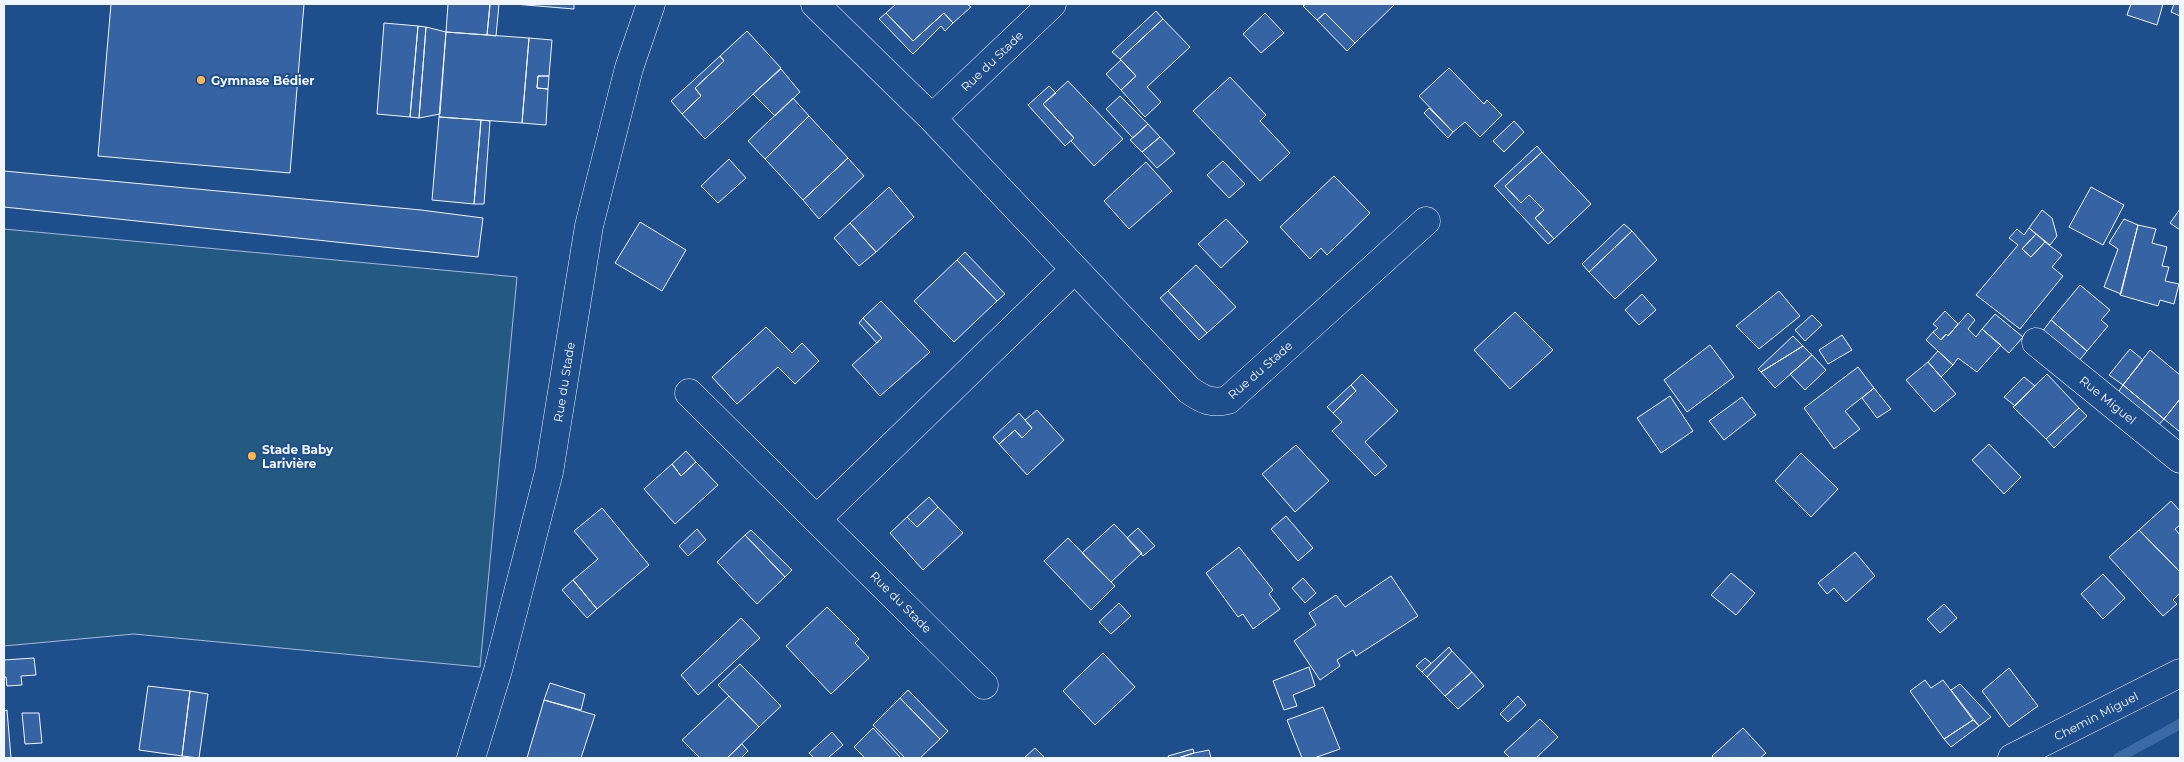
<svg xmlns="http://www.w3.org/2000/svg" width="2184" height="762" font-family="Montserrat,sans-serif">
<rect width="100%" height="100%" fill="#1f4e8c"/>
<!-- green -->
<path fill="#245a82" stroke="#a8bbd7" d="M4,229L517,277L480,667L134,634L4,646Z"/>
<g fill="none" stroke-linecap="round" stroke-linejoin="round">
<!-- stream -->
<path stroke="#3b69a3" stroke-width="10" d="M2118,758L2180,724"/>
</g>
<!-- building -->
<path fill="#3563a3" stroke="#f2f6ff" d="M111,4H304L290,173L98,156Z
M448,4H490L487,35L446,32Z
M490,4H499L496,36L487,35Z
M514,4H574V9Z
M896,4H967L971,7L953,23L944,13L913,41L886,13Z
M1306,4H1395L1355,43L1325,13L1317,20L1303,6Z
M2131,4H2163L2157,25L2127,15Z
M2174,4H2180V16L2171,12Z
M1156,11L1163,19L1120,59L1112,52Z
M886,13L913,41L944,13L953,23L945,31L941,26L913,54L879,19Z
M1265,13L1284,33L1261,53L1243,34Z
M1325,13L1355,43L1347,51L1317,20Z
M1163,19L1190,47L1147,87L1161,102L1145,117L1121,90L1136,76L1120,59Z
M384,23L418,26L410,117L377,114Z
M418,26L426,27L419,118L410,117Z
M426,27L446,32L440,114L419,118Z
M747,31L781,68L705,139L682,114L701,96L695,88L724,61L720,56Z
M446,32L529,38L522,123L439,117Z
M529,38L552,40L549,76H538L537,88L548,89L546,125L522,123Z
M720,56L724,61L695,88L701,96L682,114L671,101Z
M1121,60L1136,76L1121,90L1106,74Z
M1449,68L1484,104L1487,100L1502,115L1480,137L1465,122L1453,132L1419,96Z
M781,69L800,92L775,116L753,94Z
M538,76H549L548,89L537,88Z
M1230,77L1266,115L1260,121L1290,153L1260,181L1193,111Z
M1068,81L1123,139L1094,166L1071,141L1074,138L1043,104Z
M1049,86L1056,93L1043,104L1074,138L1065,146L1028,105Z
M1120,96L1148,124L1133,138L1106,109Z
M793,98L809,116L765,159L748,141Z
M1429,108L1453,132L1448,138L1424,113Z
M809,116L848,158L803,200L765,159Z
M439,117L481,120L474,204L432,200Z
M481,120L490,121L484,204H474Z
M1514,121L1524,132L1504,152L1493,141Z
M1148,124L1160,137L1142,152L1130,140Z
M1160,137L1175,153L1157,168L1142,152Z
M1537,146L1542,152L1505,186L1521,203L1529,195L1544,210L1535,218L1554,239L1548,244L1494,186Z
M1542,152L1591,204L1554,239L1535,218L1544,210L1529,195L1521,203L1505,186Z
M848,158L864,176L819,219L803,200Z
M729,159L746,178L718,203L701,186Z
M1223,161L1245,184L1229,198L1207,175Z
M1146,162L1172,191L1129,229L1104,201Z
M4,171L421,210L483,218L478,257L4,207Z
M1334,176L1370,213L1327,255L1321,248L1310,259L1280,227Z
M889,187L914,217L876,252L850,223Z
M2091,187L2124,205L2103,245L2069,227Z
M2180,209V230L2170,223Z
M2042,210L2052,218L2057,236L2050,245L2029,228Z
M1226,219L1248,242L1221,268L1198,244Z
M2124,219L2138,225L2121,294L2104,287L2118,249L2109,243Z
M640,222L686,250L662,291L615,263Z
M850,223L876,252L859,266L834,238Z
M1624,224L1632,231L1589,272L1582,264Z
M2138,225L2156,229L2152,243L2167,247L2162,266L2169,267L2165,281L2179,284L2174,304L2160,300L2158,306L2120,295Z
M2029,228L2036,234L2022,249L2031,257L2045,242L2062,255L2052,267L2063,276L2020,329L1976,295L2018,245L2009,238L2017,229L2024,235Z
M1632,231L1657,260L1615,299L1589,272Z
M2036,234L2045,242L2031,257L2022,249Z
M965,252L1005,294L997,301L957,260Z
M957,260L997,301L954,342L914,301Z
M1196,265L1236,307L1207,333L1168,291Z
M2080,285L2110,310L2101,320L2108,326L2087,351L2051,320Z
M1168,291L1207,333L1199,340L1160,298Z
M1779,291L1800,316L1759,349L1736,326Z
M1642,294L1656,310L1639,325L1625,310Z
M881,301L930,352L880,396L852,365L882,338L863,318Z
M1945,311L1958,324L1948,336L1946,334L1941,340L1933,332L1938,328L1933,324Z
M1515,312L1553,350L1510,389L1474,350Z
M1968,313L1975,320L1968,329L1976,337L1982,329L2001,345L1977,372L1958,358L1953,365L1926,340L1933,332L1941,340L1946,334L1948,336Z
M1995,314L2023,337L2009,353L1982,329Z
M1812,315L1822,325L1805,341L1795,330Z
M863,318L882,338L877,343L859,323Z
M2051,320L2087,351L2078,362L2042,332Z
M766,327L792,353L802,343L819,361L795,384L778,367L737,404L712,377Z
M1842,335L1852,350L1828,364L1819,350Z
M1793,336L1803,346L1761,372L1758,369Z
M1710,345L1734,377L1687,412L1664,380Z
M1803,346L1812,355L1775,388L1761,372Z
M2130,349L2143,360L2123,385L2109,375Z
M2150,350L2180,375V399L2164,419L2123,385Z
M1938,351L1953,365L1941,377L1928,362Z
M1812,355L1826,370L1805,390L1790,374Z
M1928,362L1956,394L1934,412L1906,380Z
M1858,367L1874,388L1845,411L1860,429L1834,449L1804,408Z
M1362,374L1398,411L1365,442L1387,466L1375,476L1332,431L1342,422L1333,413L1356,391L1351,385Z
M2047,374L2079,408L2046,439L2013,407Z
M2024,377L2035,386L2015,406L2004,397Z
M1351,385L1356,391L1333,413L1327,407Z
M2123,385L2164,419L2154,430L2115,397Z
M1874,388L1891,409L1877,418L1862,398Z
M1670,396L1693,431L1661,453L1637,418Z
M1742,397L1756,415L1724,440L1709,421Z
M2180,399V432L2164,419Z
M2079,408L2087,416L2054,448L2046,439Z
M1037,410L1064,440L1027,475L999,444L1015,430L1022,438L1032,428L1025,420Z
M1019,413L1032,428L1022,438L1015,430L999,444L993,437Z
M1989,444L2021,477L2004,494L1972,460Z
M1296,445L1329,481L1295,512L1262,474Z
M686,451L696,462L681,476L672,464Z
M1801,453L1838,489L1811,517L1775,481Z
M696,462L718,485L675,524L644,489L672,464L681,476Z
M929,497L938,507L917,527L907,517Z
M2171,501L2180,511V525L2175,529L2180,535V572L2139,530Z
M938,507L963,533L923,570L890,533L907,517L917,527Z
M602,508L649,565L597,609L573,580L598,559L574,531Z
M1286,516L1313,548L1298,561L1271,529Z
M1114,524L1142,553L1111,582L1082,553Z
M1138,528L1155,546L1143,556L1127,538Z
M697,529L706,540L688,556L679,546Z
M751,530L792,570L785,577L745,535Z
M2139,530L2180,572V593L2173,600L2177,604L2163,616L2109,557Z
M745,535L785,577L757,604L717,562Z
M1068,538L1115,586L1091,610L1044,561Z
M1239,547L1273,590L1269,594L1280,609L1253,629L1243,614L1238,617L1206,573Z
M1855,552L1875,576L1846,602L1834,588L1827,594L1818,583Z
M1731,573L1755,593L1736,615L1711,595Z
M2103,574L2125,598L2103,619L2081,594Z
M1391,576L1418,616L1356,656L1353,650L1337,660L1340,666L1320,680L1294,641L1316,625L1309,613L1336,595L1345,607Z
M1303,578L1316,593L1305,603L1292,588Z
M573,580L597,609L587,618L562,590Z
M1119,603L1131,616L1111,634L1099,622Z
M1944,604L1957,618L1940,633L1927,619Z
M827,607L859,639L855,643L869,658L831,694L786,646Z
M741,618L760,638L698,695L681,675Z
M1449,647L1452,651L1427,677L1422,672Z
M1452,651L1472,672L1445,696L1427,677Z
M1103,653L1135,687L1095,725L1063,691Z
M34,658L36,675L21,676L22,685L7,686L6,677H4V660Z
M1425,658L1431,663L1422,672L1416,666Z
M740,664L781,706L759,727L718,685Z
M1309,667L1315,686L1293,695L1297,706L1284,710L1273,681Z
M2009,668L2038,706L2009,727L1982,691Z
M1472,672L1484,686L1458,709L1445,696Z
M1925,680L1931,688L1943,680L1973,720L1944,739L1910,691Z
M550,683L585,694L581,710L544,700Z
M1960,684L1991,717L1979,726L1951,690Z
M148,686L190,691L182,756L139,750Z
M908,690L948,731L940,739L900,698Z
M190,691L208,694L199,758L182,756Z
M729,696L759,727L727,758H700L682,740Z
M1518,696L1526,705L1508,722L1500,714Z
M900,698L940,739L920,758H905L873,725Z
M544,700L595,715L581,758H527Z
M1323,707L1340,749L1314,758H1302L1287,720Z
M7,710L11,758H4V711Z
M22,713H39L42,743L25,744Z
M1540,719L1558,737L1536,758H1510L1504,752Z
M1973,720L1979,726L1951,747L1944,739Z
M873,728L901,758H865L854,747Z
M1743,728L1766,753L1760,758H1714L1712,756Z
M832,732L843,745L828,758H814L809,753Z
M742,744L748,751L741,758H727Z
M1035,748L1045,758H1024Z
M1193,749L1194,753L1178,758H1169L1168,756Z
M1209,750L1211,758H1178L1194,753Z"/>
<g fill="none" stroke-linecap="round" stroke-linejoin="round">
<defs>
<path id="minor" d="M815,4L932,118L1189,390C1203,400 1212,404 1228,400L1426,221
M932,118L1052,4
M2036,342L2180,459
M689,393L984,685
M817,519L1074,270
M471,758L498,670L549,472L589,226L629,68L651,4
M2012,758L2180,673"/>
</defs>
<!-- minor casing -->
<use href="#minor" stroke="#f2f6ff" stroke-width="29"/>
<!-- minor -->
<use href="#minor" stroke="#1f4e8c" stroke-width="28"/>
</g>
<!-- markers -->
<g fill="#ffb74d" stroke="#1f4e8c" stroke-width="2">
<circle cx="201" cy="80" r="5"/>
<circle cx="252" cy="456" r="5"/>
</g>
<g text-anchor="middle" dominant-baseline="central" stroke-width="4" stroke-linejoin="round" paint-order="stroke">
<!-- street labels -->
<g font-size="12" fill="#f2f6ff" stroke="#1f4e8c">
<text transform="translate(992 61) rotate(-44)">Rue du Stade</text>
<text transform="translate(1260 370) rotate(-41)">Rue du Stade</text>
<text transform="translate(564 382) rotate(-81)">Rue du Stade</text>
<text transform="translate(2108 400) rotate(39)">Rue Miguel</text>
<text transform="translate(901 602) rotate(45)">Rue du Stade</text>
<text transform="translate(2096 716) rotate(-27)">Chemin Miguel</text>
</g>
<!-- poi labels -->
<g font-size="12" font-weight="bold" fill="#f2f6ff" stroke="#1f4e8c" text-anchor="start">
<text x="211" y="80">Gymnase Bédier</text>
<text x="262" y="449">Stade Baby<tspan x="262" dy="14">Larivière</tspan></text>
</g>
</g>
<!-- border -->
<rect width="2184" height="762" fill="none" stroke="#f2f6ff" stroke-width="10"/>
</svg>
